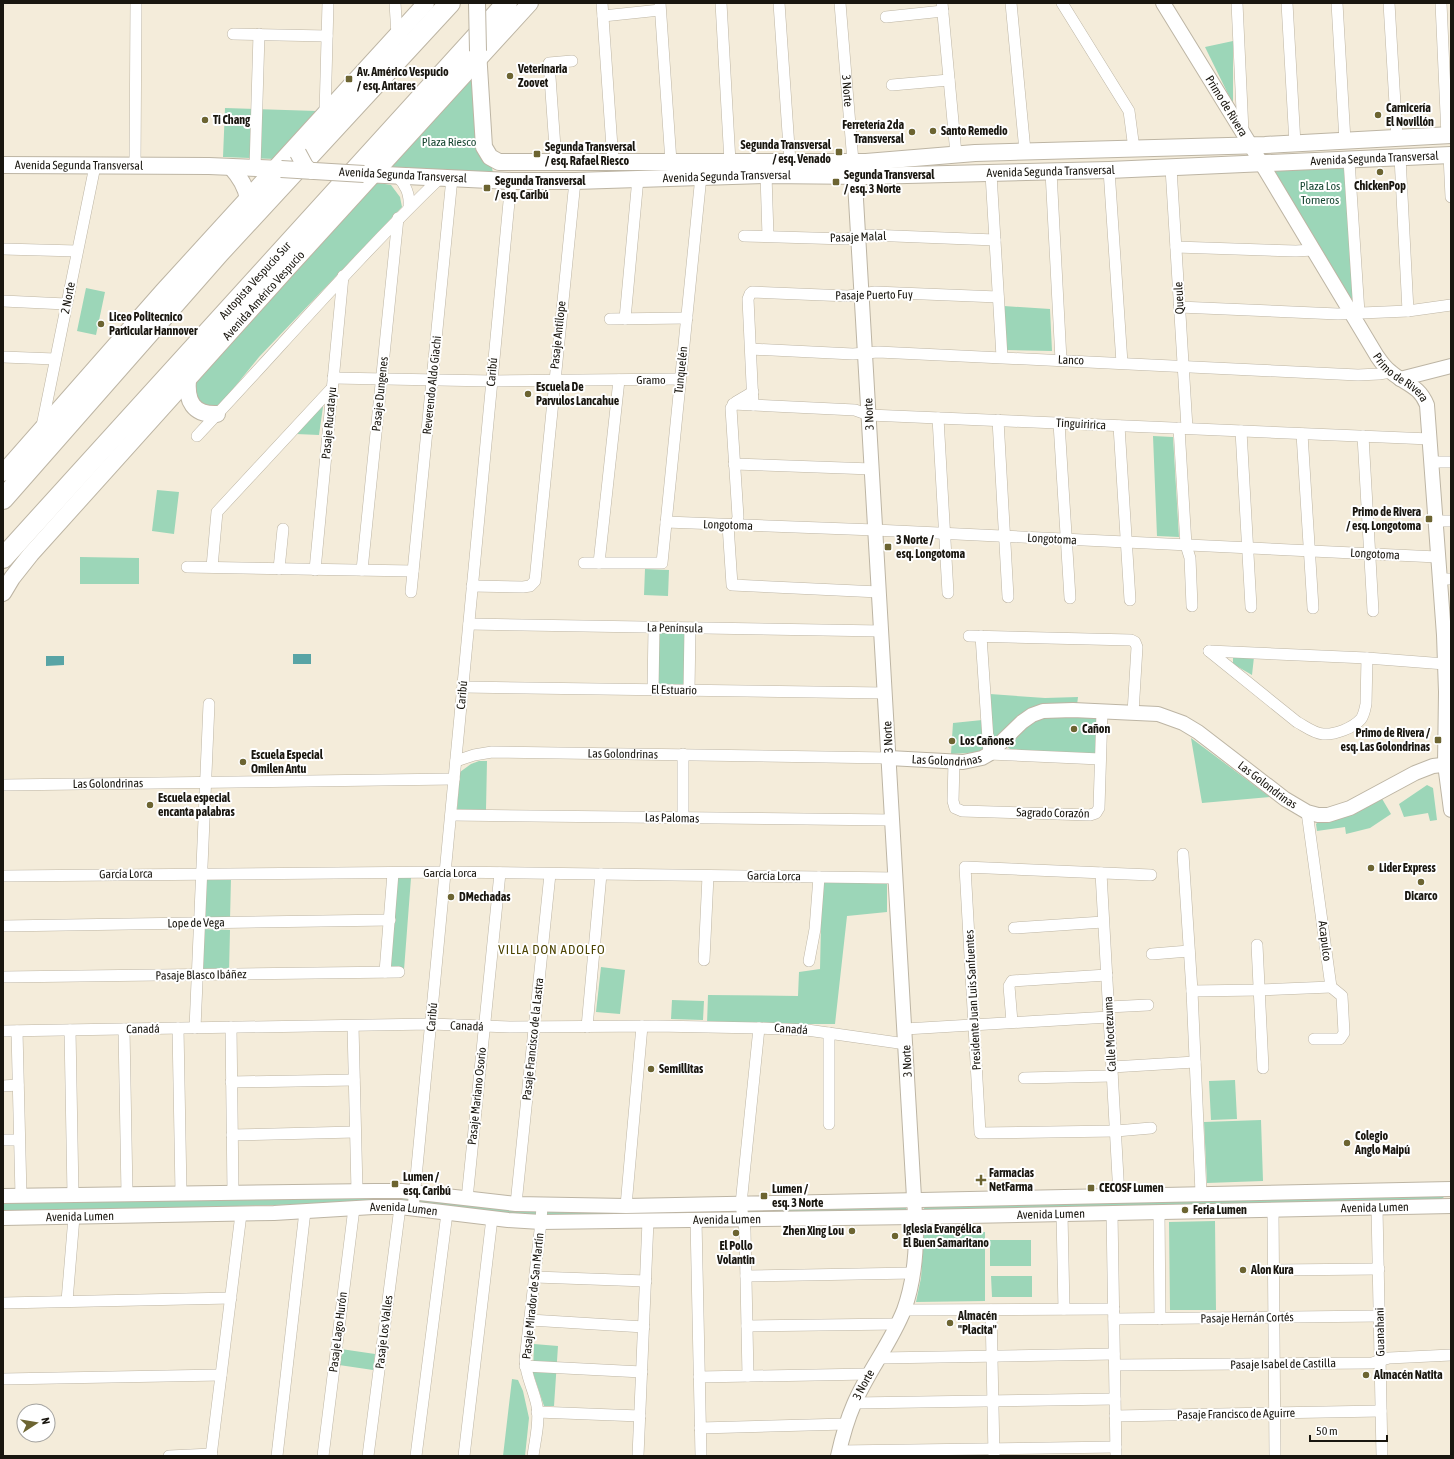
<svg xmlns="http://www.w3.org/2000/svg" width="1454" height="1459" font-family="'Asap Condensed',sans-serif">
<rect width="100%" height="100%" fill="#f4ecda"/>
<!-- green -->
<path fill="#9cd6b8" d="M1233,41V104L1205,47Z
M473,71L493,173L384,169Z
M225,108L317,111L275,159L223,157Z
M1346,162L1354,301L1344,291L1271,167Z
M373,182L391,185L400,197L402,207L259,357L220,405L210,407L199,403L192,383Z
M86,288L105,292L96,335L77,331Z
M1004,306L1050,309L1052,351L1006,350Z
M324,400L319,435L296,434Z
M1153,436L1173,437L1179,537L1157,536Z
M157,490L179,492L174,534L152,531Z
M80,557L139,558V584H80Z
M645,569L669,570L668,596L644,595Z
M656,632H686L685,685H656Z
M1233,657H1254L1252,675L1233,664Z
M990,694L1045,698L1078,697L1077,705L1043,706L983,752L951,754L953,723L992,719Z
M1055,714L1096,716L1099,724L1098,757L1010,749L1004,744L1031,721Z
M1191,738L1270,797L1202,803Z
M479,761H487L486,810H457L460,772L471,764Z
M1427,785L1433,788L1437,820L1430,821L1428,813L1404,817L1399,804Z
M1381,797L1391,814L1370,828L1346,834L1345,827L1317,831L1316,824L1323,817Z
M395,876L411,878L404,970L388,968Z
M204,877L231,878L230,920L202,919Z
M822,881L887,884V912L847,916L835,1024H707L708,995L798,996L799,972L820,969Z
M203,929L230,930L229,972L202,971Z
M601,967L625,970L620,1014L596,1012Z
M672,1000L704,1001L703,1020L671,1019Z
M1235,1080L1237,1119L1211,1120L1209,1081Z
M1261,1120L1263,1181L1207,1183L1204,1122Z
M1441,1194L1444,1197L1438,1202L923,1213L925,1205Z
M409,1197L408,1203H356L3,1212V1202Z
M419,1198L537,1210V1216L416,1204Z
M906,1206V1214L747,1217L746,1210Z
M732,1207L733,1214L543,1218L545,1212Z
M1215,1221L1216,1310H1170L1169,1222Z
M924,1232H985V1301L916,1302L921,1278Z
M990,1240H1031V1266H990Z
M991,1276H1032V1297H992Z
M534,1344L558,1346L554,1406H544L533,1373Z
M341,1349L375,1354L373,1370L339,1365Z
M512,1379L518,1380L523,1391L529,1418L525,1456H503Z"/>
<!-- water -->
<path fill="#58a4a5" d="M293,654H311V664H293Z
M46,656H64V665L46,666Z"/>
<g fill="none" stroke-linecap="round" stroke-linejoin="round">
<defs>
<g id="minor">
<path d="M395,3L397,35"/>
<path d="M602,3L613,162"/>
<path d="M660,3L671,162"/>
<path d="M721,3L730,162"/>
<path d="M779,3L790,162"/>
<path id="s1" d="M840,3L853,162"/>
<path d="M942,3L956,154"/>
<path d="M1011,3L1025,151"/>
<path d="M1062,3L1129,111L1134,149"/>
<path d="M1237,3L1243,132"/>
<path d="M1287,3L1295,144"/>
<path d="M1337,3L1345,141"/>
<path d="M1389,3L1397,138"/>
<path d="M1441,3L1447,136"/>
<path d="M603,16L660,10"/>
<path d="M886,17L943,11"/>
<path d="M233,34L327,36"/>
<path d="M892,85L949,80"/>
<path d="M325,114L328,3"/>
<path d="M1449,155L1451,197"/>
<path d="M1400,157L1408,311"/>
<path d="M1349,160L1359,313"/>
<path d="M556,162L549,63L572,61"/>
<path d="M135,166L136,3"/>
<path d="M255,168L259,34"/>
<path d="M1171,168L1187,428"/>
<path d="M1109,170L1122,363"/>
<path d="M1051,172L1061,360"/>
<path d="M991,174L1002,357"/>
<path d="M766,175L768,236"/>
<path d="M397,176C406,185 410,194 409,207"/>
<path d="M744,236L846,239L869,235L995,240"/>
<path d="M1176,247L1296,251L1313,250"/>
<path d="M3,249L77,251"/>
<path d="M3,301L66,304"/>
<path d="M1179,307L1338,314L1408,311L1451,305"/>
<path d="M610,319L687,318"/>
<path d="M625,319L638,178"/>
<path d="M751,349L853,354L878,352L1358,375L1379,374L1391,372"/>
<path d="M3,357L55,359"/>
<path d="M333,378L492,381L680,379"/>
<path d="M733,404L855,410L869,415L1430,439"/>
<path d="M753,405L748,299L750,294L752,292L848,296L875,292L998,297"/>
<path d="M938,418L948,593"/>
<path d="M998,420L1008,597"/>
<path d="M1059,423L1070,598"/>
<path d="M42,426L95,166"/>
<path d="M1119,426L1130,600"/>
<path d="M1179,428L1186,545L1190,558L1192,606"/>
<path d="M1241,431L1251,607"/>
<path d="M1302,434L1313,608"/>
<path d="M197,436C278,350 355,260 440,178"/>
<path d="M1363,436L1373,611"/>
<path d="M1431,462H1451"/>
<path d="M734,464L872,469"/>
<path d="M1436,521H1451"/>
<path d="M666,522L875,530L1437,557"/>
<path d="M728,525L732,585L879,592"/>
<path d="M736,525L738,517L731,408L736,402L753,392"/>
<path d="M584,563H662L701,176"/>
<path d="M599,563L619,380"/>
<path d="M187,567L413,571"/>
<path d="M212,567L217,512L332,388"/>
<path d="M279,569L283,529"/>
<path d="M315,570L343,276"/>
<path d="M362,570L398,218"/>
<path d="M1439,579H1451"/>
<path d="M472,586L523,587L530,586L535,581L575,181"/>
<path d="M411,592L452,178"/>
<path d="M469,624L882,631"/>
<path d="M969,636L1131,640L1135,642L1137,647L1133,713"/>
<path d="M981,636L989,754L1100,759"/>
<path d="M1209,651L1297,722C1305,726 1313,733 1323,734C1335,735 1353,728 1361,719C1364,715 1365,709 1366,704L1367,658"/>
<path d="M1209,651L1367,658L1445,664"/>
<path d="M463,687L885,693"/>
<path d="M653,690L654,628"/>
<path d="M689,690L690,628"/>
<path id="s2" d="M456,761L474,755L492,752L889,758"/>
<path d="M954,762L953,801L955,808L962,811L1090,815L1096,813L1099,808L1102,712"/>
<path id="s3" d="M3,785L454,779"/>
<path d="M1307,812L1331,987L1342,996L1344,1033L1340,1039H1314"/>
<path d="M451,815L893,820"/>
<path d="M683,818V754"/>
<path d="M1183,854L1192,991L1201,1193"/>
<path d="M1101,873L1119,1196"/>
<path d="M1151,875L965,867L980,1133L1116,1131L1151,1128"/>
<path d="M3,876L445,872L896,878"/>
<path d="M3,926L390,920"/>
<path d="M1014,928L1103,922"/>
<path d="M1257,945L1263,1068"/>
<path d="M1152,954L1189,951"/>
<path d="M704,960L708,876"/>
<path d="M809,961L815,929L819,877"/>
<path d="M385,972L393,873"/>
<path d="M3,977L399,972"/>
<path d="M1192,991L1260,990L1331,987"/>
<path d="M1108,1007L1148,1005"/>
<path d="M1012,1022L1009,986L1012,981L1107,975"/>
<path d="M353,1026L357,1191"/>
<path d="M231,1027L233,1193"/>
<path d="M587,1027L601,874"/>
<path d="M178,1028L181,1193"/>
<path d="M195,1028L209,704"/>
<path d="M124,1029L127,1194"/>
<path d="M905,1029L1109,1017"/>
<path d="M70,1030L73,1195"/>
<path d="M3,1031L431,1024L510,1027L656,1026L759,1028L807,1030L906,1044"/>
<path d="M17,1031L21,1196"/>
<path d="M829,1033V1124"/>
<path d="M1112,1067L1195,1062"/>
<path d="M1024,1078L1112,1076"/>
<path d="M231,1082L354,1080"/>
<path d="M3,1086L18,1085"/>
<path d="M232,1135L355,1132"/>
<path d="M3,1140H19"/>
<path d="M467,1199L500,873"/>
<path d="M516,1204L550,874"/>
<path d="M626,1206L642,1026"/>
<path d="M1377,1208L1382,1456"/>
<path d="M413,1209L511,181"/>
<path d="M1273,1210L1275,1456"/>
<path d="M1159,1212L1160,1319"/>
<path d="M1112,1213L1116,1456"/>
<path d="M1062,1214L1064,1309"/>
<path d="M696,1220L701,1456"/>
<path d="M1274,1270L1379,1269"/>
<path d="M746,1276L913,1273"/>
<path d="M535,1277L646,1281"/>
<path d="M67,1301L74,1217"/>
<path d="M3,1303L231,1298"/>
<path d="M904,1310L1114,1309"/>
<path d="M991,1310L994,1455"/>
<path d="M1114,1319L1380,1316"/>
<path d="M530,1320L644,1327"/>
<path d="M747,1326L898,1324"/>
<path d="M879,1358L1114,1354"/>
<path d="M1115,1365L1372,1363L1389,1358L1451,1355"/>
<path d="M525,1366L642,1372"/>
<path d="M748,1376L745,1231L741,1204L759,1028"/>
<path d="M699,1377L869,1374"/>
<path d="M3,1379L221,1375"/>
<path d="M854,1403L1115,1399"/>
<path d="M537,1412L640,1416"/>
<path d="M1115,1416L1381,1411"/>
<path d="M700,1428L846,1424"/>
<path d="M839,1451L1116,1447"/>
<path d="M169,1456L212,1454"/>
<path d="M211,1456L241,1214"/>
<path d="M277,1456L305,1211"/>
<path d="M323,1456L354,1208"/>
<path d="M368,1456L400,1207"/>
<path d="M416,1456L447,1213"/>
<path d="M464,1456L492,1218"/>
<path d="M533,1456C535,1440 540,1422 537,1406C534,1390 526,1377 525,1360L541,1222L542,1205"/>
<path d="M638,1456L648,1221"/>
</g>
<g id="tertiary">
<path id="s4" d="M1163,3L1251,146L1377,356C1381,362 1385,368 1391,372C1406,385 1419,385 1427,405L1444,635L1446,692L1445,764L1451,810"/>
<path d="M1400,379L1451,366"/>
<path id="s5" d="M889,758L963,762L982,758L989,754L1022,722L1032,715L1043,711L1073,710L1158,714L1183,723L1198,732L1285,799L1307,812L1318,815H1328L1350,808L1415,773L1433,766L1451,764"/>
<path d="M3,1196L374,1191H402L516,1204L626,1206L1451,1189"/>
<path id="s6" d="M3,1218L274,1213L373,1207H400L508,1220L541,1222L916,1217L1451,1206"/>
<path id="s7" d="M838,1456C842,1438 847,1420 854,1404C868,1371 891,1343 904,1310C913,1285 916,1259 916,1232L854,165"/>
</g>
<g id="secondary">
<path d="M478,51L484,147L490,157L499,162H866L975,153L1265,145L1451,135"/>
<path id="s8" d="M3,165L209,166L281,169"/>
<path d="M231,167C240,177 246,186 248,199"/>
<path id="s9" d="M364,174L511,181H575L766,175L867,176L1109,170L1451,155"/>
<path d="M188,379C186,401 193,415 217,414"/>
<path d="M3,473L163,291L426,3"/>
<path id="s10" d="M3,593L12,578L31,554L290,266L530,3"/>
</g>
<g id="motorway">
<path d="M3,499L220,252L450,3"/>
<path id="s11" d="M3,558L507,3"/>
</g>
</defs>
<!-- minor casing -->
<use href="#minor" stroke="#bdb5a4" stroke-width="12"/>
<!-- tertiary casing -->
<use href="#tertiary" stroke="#bdb5a4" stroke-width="16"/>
<!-- secondary casing -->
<use href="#secondary" stroke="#bdb5a4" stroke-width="18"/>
<!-- motorway casing -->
<use href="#motorway" stroke="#bdb5a4" stroke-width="22"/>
<!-- minor -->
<use href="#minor" stroke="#fff" stroke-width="11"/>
<!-- tertiary -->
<use href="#tertiary" stroke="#fff" stroke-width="14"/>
<!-- secondary -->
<use href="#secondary" stroke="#fff" stroke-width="16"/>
<!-- motorway -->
<use href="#motorway" stroke="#fff" stroke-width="20"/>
<defs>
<path id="secondary-bridge" d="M477,3L478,51
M298,153L305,166L310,171
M281,169L364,174"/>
</defs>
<!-- secondary-bridge casing -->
<use href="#secondary-bridge" stroke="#bdb5a4" stroke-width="18" stroke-linecap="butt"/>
<!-- secondary-bridge -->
<use href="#secondary-bridge" stroke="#fff" stroke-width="16"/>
</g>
<!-- markers -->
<g fill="#6c6431" stroke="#fff" stroke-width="1.5">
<circle cx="510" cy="76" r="4"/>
<rect x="345" y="75" width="8" height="8" rx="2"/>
<circle cx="1378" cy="115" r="4"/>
<circle cx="205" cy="120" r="4"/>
<circle cx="933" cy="131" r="4"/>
<circle cx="912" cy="132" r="4"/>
<rect x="835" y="148" width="8" height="8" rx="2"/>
<rect x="533" y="150" width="8" height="8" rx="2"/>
<circle cx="1380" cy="172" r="4"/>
<rect x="832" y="178" width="8" height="8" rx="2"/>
<rect x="483" y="184" width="8" height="8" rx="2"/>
<circle cx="101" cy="324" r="4"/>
<circle cx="528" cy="394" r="4"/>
<rect x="1425" y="515" width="8" height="8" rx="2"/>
<rect x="884" y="543" width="8" height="8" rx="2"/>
<circle cx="1074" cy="729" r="4"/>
<rect x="1434" y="736" width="8" height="8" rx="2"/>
<circle cx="952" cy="741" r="4"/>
<circle cx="243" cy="762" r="4"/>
<circle cx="150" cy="805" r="4"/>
<circle cx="1371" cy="868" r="4"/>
<circle cx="1421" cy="882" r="4"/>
<circle cx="451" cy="897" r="4"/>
<circle cx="651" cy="1069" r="4"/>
<circle cx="1347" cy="1143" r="4"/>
<path d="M979 1174h4v4h4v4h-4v4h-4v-4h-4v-4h4z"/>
<rect x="391" y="1180" width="8" height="8" rx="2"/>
<rect x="1087" y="1184" width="8" height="8" rx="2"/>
<rect x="760" y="1192" width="8" height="8" rx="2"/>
<circle cx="1185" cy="1210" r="4"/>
<circle cx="852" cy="1231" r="4"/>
<circle cx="736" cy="1233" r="4"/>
<circle cx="895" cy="1236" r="4"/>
<circle cx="1243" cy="1270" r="4"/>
<circle cx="950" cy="1323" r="4"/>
<circle cx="1366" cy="1375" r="4"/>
</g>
<g text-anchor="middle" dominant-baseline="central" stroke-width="4" stroke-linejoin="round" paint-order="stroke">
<!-- poi labels -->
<g font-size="12" font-weight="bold" fill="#19160f" stroke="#fff" text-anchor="start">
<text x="518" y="69">Veterinaria<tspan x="518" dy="14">Zoovet</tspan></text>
<text x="357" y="72">Av. Américo Vespucio<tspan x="357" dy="14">/ esq. Antares</tspan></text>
<text x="1386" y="108">Carnicería<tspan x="1386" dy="14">El Novillón</tspan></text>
<text x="213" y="120">Ti Chang</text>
<text x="904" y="125" text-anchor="end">Ferretería 2da<tspan x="904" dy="14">Transversal</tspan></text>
<text x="941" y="131">Santo Remedio</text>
<text x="831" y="145" text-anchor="end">Segunda Transversal<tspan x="831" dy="14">/ esq. Venado</tspan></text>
<text x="545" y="147">Segunda Transversal<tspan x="545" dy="14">/ esq. Rafael Riesco</tspan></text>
<text x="844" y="175">Segunda Transversal<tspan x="844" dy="14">/ esq. 3 Norte</tspan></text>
<text x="495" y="181">Segunda Transversal<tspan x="495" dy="14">/ esq. Caribú</tspan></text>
<text x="1380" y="186" text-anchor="middle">ChickenPop</text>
<text x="109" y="317">Liceo Politecnico<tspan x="109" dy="14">Particular Hannover</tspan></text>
<text x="536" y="387">Escuela De<tspan x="536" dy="14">Parvulos Lancahue</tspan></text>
<text x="1421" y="512" text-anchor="end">Primo de Rivera<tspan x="1421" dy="14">/ esq. Longotoma</tspan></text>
<text x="896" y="540">3 Norte /<tspan x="896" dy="14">esq. Longotoma</tspan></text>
<text x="1082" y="729">Cañon</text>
<text x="1430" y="733" text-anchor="end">Primo de Rivera /<tspan x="1430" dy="14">esq. Las Golondrinas</tspan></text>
<text x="960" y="741">Los Cañones</text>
<text x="251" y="755">Escuela Especial<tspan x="251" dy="14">Omilen Antu</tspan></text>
<text x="158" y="798">Escuela especial<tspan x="158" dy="14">encanta palabras</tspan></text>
<text x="1379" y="868">Lider Express</text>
<text x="1421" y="896" text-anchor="middle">Dicarco</text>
<text x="459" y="897">DMechadas</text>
<text x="659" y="1069">Semillitas</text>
<text x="1355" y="1136">Colegio<tspan x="1355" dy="14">Anglo Maipú</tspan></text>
<text x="989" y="1173">Farmacias<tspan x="989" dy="14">NetFarma</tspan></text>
<text x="403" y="1177">Lumen /<tspan x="403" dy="14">esq. Caribú</tspan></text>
<text x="1099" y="1188">CECOSF Lumen</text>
<text x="772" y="1189">Lumen /<tspan x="772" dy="14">esq. 3 Norte</tspan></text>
<text x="1193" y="1210">Feria Lumen</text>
<text x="903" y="1229">Iglesia Evangélica<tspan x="903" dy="14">El Buen Samaritano</tspan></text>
<text x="844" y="1231" text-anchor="end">Zhen Xing Lou</text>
<text x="736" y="1246" text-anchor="middle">El Pollo<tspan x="736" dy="14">Volantin</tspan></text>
<text x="1251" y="1270">Alon Kura</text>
<text x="958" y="1316">Almacén<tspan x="958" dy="14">"Placita"</tspan></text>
<text x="1374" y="1375">Almacén Natita</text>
</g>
<!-- street labels -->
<g font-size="12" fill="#19160f" stroke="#fff">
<text stroke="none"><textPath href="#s1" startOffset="88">3 Norte</textPath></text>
<text stroke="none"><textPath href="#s4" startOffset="121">Primo de Rivera</textPath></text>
<text stroke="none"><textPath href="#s9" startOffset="1011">Avenida Segunda Transversal</textPath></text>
<text stroke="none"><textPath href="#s8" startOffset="76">Avenida Segunda Transversal</textPath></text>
<text stroke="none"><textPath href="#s9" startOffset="687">Avenida Segunda Transversal</textPath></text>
<text transform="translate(403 175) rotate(3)">Avenida Segunda Transversal</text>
<text stroke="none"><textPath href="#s9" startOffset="363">Avenida Segunda Transversal</textPath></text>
<text transform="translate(858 237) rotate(-2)">Pasaje Malal</text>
<text stroke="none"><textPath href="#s11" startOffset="375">Autopista Vespucio Sur</textPath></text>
<text transform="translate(874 295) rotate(-1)">Pasaje Puerto Fuy</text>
<text stroke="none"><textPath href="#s10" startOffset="396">Avenida Américo Vespucio</textPath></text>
<text transform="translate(68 298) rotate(-79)">2 Norte</text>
<text transform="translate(1179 298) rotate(-93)">Queule</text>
<text transform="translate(558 335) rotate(-84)">Pasaje Antílope</text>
<text transform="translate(1071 360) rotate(2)">Lanco</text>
<text transform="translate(681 370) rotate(-84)">Tunquelén</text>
<text transform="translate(492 372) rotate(-85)">Caribú</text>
<text stroke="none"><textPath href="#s4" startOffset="445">Primo de Rivera</textPath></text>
<text x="651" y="380">Gramo</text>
<text transform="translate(432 385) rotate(-84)">Reverendo Aldo Giachi</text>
<text transform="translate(380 394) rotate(-84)">Pasaje Dungenes</text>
<text transform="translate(869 414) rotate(-93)">3 Norte</text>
<text transform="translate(329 423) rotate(-85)">Pasaje Rucatayu</text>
<text transform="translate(1081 424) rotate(3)">Tinguiririca</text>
<text transform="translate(728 525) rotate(2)">Longotoma</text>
<text transform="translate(1052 539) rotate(3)">Longotoma</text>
<text transform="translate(1375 554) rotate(3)">Longotoma</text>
<text transform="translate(675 628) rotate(1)">La Península</text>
<text transform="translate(674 690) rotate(1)">El Estuario</text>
<text transform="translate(462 695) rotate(-85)">Caribú</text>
<text transform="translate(888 737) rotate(-93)">3 Norte</text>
<text stroke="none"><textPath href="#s2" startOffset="168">Las Golondrinas</textPath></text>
<text stroke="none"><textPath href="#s5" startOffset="58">Las Golondrinas</textPath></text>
<text stroke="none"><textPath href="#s5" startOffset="418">Las Golondrinas</textPath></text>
<text stroke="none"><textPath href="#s3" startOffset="105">Las Golondrinas</textPath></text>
<text transform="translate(1053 813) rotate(1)">Sagrado Corazón</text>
<text transform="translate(672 818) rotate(1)">Las Palomas</text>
<text x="450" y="873">García Lorca</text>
<text transform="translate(126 874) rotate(-1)">García Lorca</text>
<text transform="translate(774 876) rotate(1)">García Lorca</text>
<text transform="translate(196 923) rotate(-1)">Lope de Vega</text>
<text transform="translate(1325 941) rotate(83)">Acapulco</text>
<text transform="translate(201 975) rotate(-1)">Pasaje Blasco Ibáñez</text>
<text transform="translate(973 1000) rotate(-93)">Presidente Juan Luis Sanfuentes</text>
<text transform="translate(432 1017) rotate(-85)">Caribú</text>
<text transform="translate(467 1026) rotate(2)">Canadá</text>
<text transform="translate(143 1029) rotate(-1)">Canadá</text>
<text transform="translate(791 1029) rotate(4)">Canadá</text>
<text transform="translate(1110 1034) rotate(-93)">Calle Moctezuma</text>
<text transform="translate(533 1039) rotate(-84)">Pasaje Francisco de la Lastra</text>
<text transform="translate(907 1061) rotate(-93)">3 Norte</text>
<text transform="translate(477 1096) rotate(-84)">Pasaje Mariano Osorio</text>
<text stroke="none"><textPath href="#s6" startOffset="1373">Avenida Lumen</textPath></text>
<text stroke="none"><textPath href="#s6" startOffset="401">Avenida Lumen</textPath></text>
<text stroke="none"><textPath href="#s6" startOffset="1049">Avenida Lumen</textPath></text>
<text stroke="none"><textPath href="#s6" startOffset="77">Avenida Lumen</textPath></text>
<text stroke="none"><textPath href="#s6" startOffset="725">Avenida Lumen</textPath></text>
<text transform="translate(533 1296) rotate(-84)">Pasaje Mirador de San Martín</text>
<text transform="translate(1247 1318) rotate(-1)">Pasaje Hernán Cortés</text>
<text transform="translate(338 1332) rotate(-83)">Pasaje Lago Hurón</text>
<text transform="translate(384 1332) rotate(-83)">Pasaje Los Valles</text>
<text transform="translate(1380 1332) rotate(-91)">Guanahani</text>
<text transform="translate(1283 1364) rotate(-1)">Pasaje Isabel de Castilla</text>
<text stroke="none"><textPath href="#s7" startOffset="76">3 Norte</textPath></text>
<text transform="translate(1236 1414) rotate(-1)">Pasaje Francisco de Aguirre</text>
</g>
<!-- park labels -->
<g font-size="12" fill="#164631" stroke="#fff">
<text x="449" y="142">Plaza Riesco</text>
<text x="1320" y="186">Plaza Los<tspan x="1320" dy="14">Torneros</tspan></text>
</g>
<!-- neighbourhood labels -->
<g font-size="13" letter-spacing="1" fill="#4c4300" stroke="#fff">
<text x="552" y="949">VILLA DON ADOLFO</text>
</g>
</g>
<!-- border -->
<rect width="1454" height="1459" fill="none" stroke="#19160f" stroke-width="8"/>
<!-- north arrow -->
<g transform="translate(36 1423) rotate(78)"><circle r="19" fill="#ffffff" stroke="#a3a29f"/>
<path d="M0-3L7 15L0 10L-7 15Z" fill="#6c6431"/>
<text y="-6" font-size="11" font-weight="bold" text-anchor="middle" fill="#19160f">N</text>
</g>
<!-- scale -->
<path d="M1310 1435v6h77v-6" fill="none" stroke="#19160f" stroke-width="2"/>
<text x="1316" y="1435" font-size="12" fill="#19160f" stroke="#ffffff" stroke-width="3" paint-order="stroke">50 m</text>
</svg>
